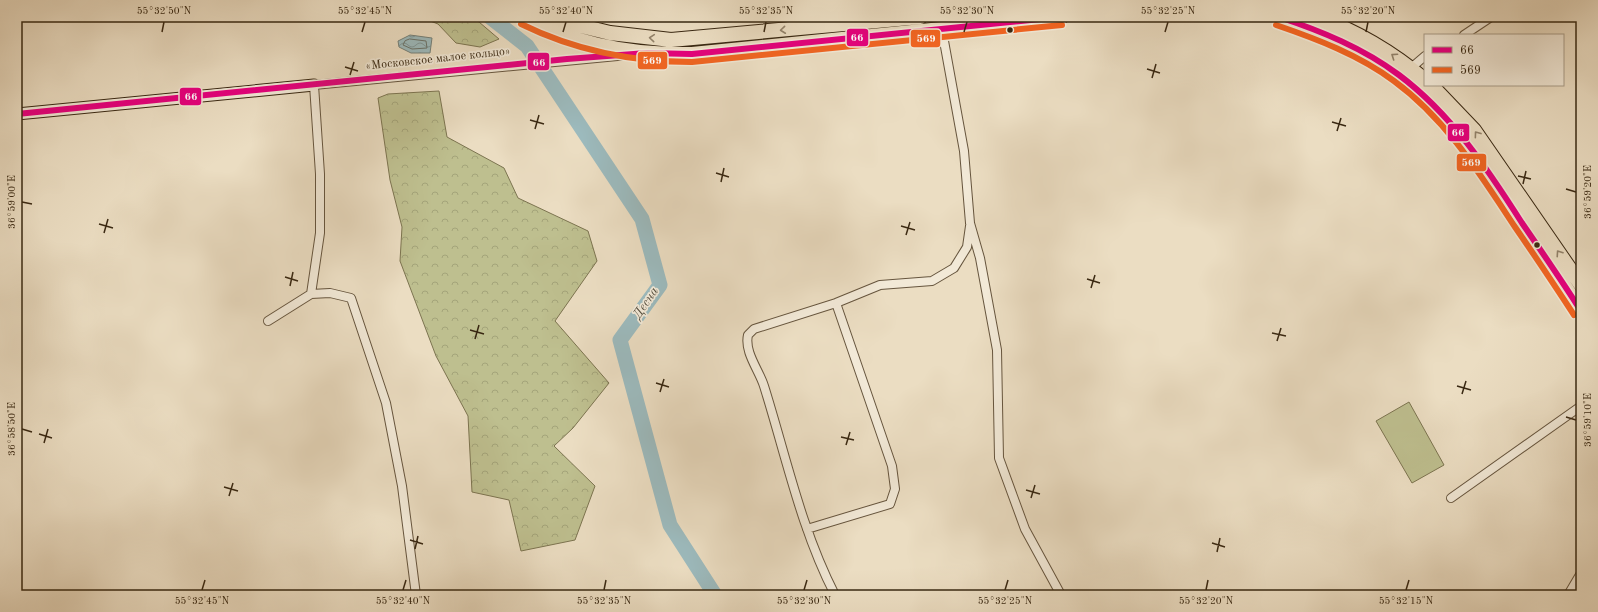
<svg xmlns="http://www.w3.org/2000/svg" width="1598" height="612" font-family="'Old Standard TT',serif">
<defs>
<pattern id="forest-crowns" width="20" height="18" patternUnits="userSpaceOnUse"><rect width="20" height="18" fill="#bebf8f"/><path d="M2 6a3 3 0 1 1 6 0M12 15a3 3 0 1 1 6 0" fill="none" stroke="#a4a47a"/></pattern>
<pattern id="water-waves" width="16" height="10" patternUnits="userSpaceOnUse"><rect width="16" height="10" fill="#9cbabd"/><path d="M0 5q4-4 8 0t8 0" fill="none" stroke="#809798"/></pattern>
</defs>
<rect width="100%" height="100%" fill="#ebddc2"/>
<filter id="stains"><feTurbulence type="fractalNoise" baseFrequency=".005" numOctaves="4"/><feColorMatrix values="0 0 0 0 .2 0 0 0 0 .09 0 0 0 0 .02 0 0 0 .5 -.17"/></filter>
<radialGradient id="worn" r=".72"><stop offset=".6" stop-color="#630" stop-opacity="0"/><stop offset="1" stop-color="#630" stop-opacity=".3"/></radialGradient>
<!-- forest -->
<path fill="url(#forest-crowns)" stroke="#7c7450" d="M420,17H468L479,22L499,39L480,47L456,43L438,24Z
M439,91L447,137L504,168L518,198L588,231L597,261L555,321L609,383L573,428L554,446L595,486L575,540L521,551L509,500L472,492L468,416L436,356L400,261L402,227L390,180L378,98L388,94Z"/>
<!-- green -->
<path fill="#bebf8f" stroke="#7c7450" d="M1409,402L1444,465L1412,483L1376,421Z"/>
<!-- water -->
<path fill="url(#water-waves)" stroke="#748079" d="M410,35L432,38L430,53H411L399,47L398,41Z"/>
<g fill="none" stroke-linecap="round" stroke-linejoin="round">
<!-- shore -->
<path stroke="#6a7168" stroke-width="1" d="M410,39L426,41L427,48L412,49L403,45L405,41Z"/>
<!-- river -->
<path stroke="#9cbabd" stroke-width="15" d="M490,17L527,46L642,219L660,285L620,340L670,525L715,595"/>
<defs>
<path id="street" d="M942,30L964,151L970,223L980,258L997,350L999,458L1025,529L1061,595
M1464,35L1491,17
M1411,68L1425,56
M311,294L330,293L351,298L386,403L402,486L416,595
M268,321L311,294L320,233V174L314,85L628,55
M1451,498L1581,406
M807,529L890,504L895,489L892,466L836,303
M835,595C801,529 786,456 764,386C759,370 744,352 748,335L754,329L836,303L880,285L932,281L954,268L967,247L970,226
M1568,595L1581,573"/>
<path id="secondary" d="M17,114L314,85"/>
<path id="highway" d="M525,17C575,45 635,55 692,54L1061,17
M556,17L573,24L610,33L671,40L920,17
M1279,17C1335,35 1389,60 1431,102C1464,134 1489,172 1514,210C1536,244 1559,277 1581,311
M1317,17C1356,31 1393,53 1425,80
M1431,85L1474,130L1581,285"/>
</defs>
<!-- street casing -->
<use href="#street" stroke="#66553e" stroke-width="10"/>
<!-- secondary casing -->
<use href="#secondary" stroke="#392812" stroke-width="13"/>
<!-- highway casing -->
<use href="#highway" stroke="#392812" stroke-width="16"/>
<!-- street -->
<use href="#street" stroke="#f2e9d7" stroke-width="8"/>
<!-- secondary -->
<use href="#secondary" stroke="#f2e9d7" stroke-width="11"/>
<!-- highway -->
<use href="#highway" stroke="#ebddc2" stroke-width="14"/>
<defs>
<path id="bus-1" d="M1279,17C1321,31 1363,48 1399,75C1451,114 1487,168 1522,223C1542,252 1562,281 1581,311
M17,114L567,59L647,53L692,54L1061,17"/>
<path id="bus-2" d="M521,24C576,51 632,62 692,62L1062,25
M1276,25C1317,39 1359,55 1394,81C1446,119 1480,174 1515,227C1535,256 1555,286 1574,315"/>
</defs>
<!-- bus-1 casing -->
<use href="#bus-1" stroke="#f2e9d7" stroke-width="9"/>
<!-- bus-2 casing -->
<use href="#bus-2" stroke="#f2e9d7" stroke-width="9"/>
<!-- bus-1 -->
<use href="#bus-1" stroke="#e5007d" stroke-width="6"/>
<!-- bus-2 -->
<use href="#bus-2" stroke="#f26522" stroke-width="6"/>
</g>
<!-- one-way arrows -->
<defs><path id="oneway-chevron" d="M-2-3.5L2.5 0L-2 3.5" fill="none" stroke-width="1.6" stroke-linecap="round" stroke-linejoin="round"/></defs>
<g stroke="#92826a">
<use href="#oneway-chevron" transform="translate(783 30) rotate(174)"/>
<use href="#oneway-chevron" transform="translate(652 38) rotate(-175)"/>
<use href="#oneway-chevron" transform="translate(1394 56) rotate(-146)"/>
<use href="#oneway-chevron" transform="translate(1477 134) rotate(-126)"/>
<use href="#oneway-chevron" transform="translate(1559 253) rotate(-124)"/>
</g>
<!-- ticks -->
<path fill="none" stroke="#392812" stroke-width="1.5" d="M162,32L164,22M362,32L365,22M563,32L566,22M764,32L766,22M964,32L967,22M1165,32L1168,22M1366,32L1368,22M345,67L358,71M1147,69L1160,73M350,75L354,62M1152,78L1156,64M530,120L544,124M1332,122L1346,126M535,129L539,115M1337,131L1341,118M716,173L729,177M1518,176L1531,179M721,182L724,168M1523,184L1526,171M1566,189L1576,192M22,202L32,204M99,224L113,228M901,226L915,230M104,233L108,219M906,235L910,222M285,277L298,281M1087,279L1100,283M290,286L293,272M1091,288L1095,275M470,330L484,334M1272,333L1286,336M475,339L479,325M1277,341L1281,328M656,383L669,387M1457,386L1471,390M660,392L664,379M1462,394L1466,381M1566,417L1576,420M22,429L32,432M39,434L52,438M841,437L854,440M44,443L48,429M846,445L850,432M224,487L238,491M1026,490L1040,494M229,496L233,483M1031,498L1035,485M410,540L423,544M1212,543L1225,547M415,549L418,536M1217,552L1220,538M202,590L205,580M403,590L406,580M604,590L606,580M804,590L807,580M1005,590L1008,580M1206,590L1208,580M1406,590L1409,580"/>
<!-- markers -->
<g fill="#392812" stroke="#f2e9d7" stroke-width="1.5">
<circle cx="1010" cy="30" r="3.5"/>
<circle cx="1537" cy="245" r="3.5"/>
</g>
<g text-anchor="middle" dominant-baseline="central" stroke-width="3.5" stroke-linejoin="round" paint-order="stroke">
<!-- street labels -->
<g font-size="12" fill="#392812" stroke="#f2e9d7">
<text transform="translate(438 59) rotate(-6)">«Московское малое кольцо»</text>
</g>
<!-- water labels -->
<g font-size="13" font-style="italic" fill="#524c3d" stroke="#f2e9d7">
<text transform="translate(646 303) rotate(-56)">Десна</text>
</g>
</g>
<g stroke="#f2e9d7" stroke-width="1.5">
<rect x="846" y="28" width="23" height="19" rx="4" fill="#e5007d"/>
<rect x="910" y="29" width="31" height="19" rx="4" fill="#f26522"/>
<rect x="637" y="51" width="31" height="19" rx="4" fill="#f26522"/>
<rect x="527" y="52" width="23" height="19" rx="4" fill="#e5007d"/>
<rect x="179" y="87" width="23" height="19" rx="4" fill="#e5007d"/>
<rect x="1447" y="123" width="23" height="19" rx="4" fill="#e5007d"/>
<rect x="1456" y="153" width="31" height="19" rx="4" fill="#f26522"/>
</g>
<g font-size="11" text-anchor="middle" font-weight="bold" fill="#fff">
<text x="857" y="41">66</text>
<text x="926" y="42">569</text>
<text x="652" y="64">569</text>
<text x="539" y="66">66</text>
<text x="191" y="100">66</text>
<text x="1458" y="136">66</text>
<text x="1471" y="166">569</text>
</g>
<!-- margin -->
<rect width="1598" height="612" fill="none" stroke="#ebddc2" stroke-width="44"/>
<!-- legend -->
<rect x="1424" y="34" width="140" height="52" fill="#f2e9d7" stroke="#a89c88"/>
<rect x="1432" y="47" width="20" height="6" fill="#e5007d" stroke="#a89c88"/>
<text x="1460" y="54" font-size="12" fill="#392812">66</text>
<rect x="1432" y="67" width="20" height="6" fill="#f26522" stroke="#a89c88"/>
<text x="1460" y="74" font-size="12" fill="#392812">569</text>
<rect x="22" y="22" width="1554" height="568" fill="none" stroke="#392812" stroke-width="1.5"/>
<g font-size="10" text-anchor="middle" fill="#392812">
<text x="164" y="14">55°32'50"N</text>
<text x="365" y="14">55°32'45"N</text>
<text x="566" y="14">55°32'40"N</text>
<text x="766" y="14">55°32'35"N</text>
<text x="967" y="14">55°32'30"N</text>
<text x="1168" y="14">55°32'25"N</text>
<text x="1368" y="14">55°32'20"N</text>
<text transform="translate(1587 192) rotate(-90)" y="4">36°59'20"E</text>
<text transform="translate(11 202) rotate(-90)" y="4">36°59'00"E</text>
<text transform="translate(1587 420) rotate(-90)" y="4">36°59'10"E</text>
<text transform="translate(11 429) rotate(-90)" y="4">36°58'50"E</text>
<text x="202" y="604">55°32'45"N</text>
<text x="403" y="604">55°32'40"N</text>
<text x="604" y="604">55°32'35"N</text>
<text x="804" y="604">55°32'30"N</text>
<text x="1005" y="604">55°32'25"N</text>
<text x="1206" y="604">55°32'20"N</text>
<text x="1406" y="604">55°32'15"N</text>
</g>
<rect width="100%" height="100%" filter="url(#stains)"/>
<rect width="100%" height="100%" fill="url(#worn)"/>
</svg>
